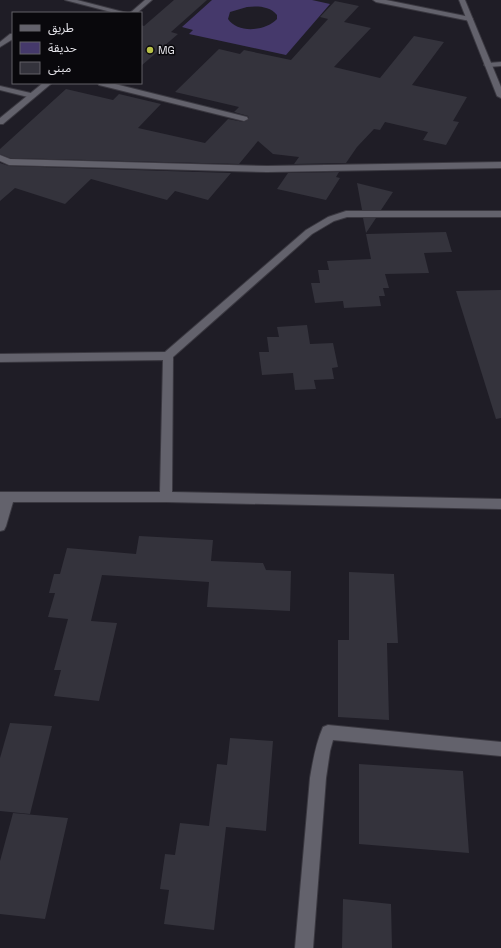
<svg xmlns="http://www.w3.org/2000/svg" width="501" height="948" font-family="'Space Grotesk','Noto Sans Arabic',sans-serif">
<rect width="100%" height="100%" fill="#1f1d26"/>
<!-- green -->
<path fill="#45396b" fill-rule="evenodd" d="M212,0H312L330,4L286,55L189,34L193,30L182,27ZM247,7C257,6 270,6 277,15V19C266,31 238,34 228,19L230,12Z"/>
<!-- building -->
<path fill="#34333c" d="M174,0H207L171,32L178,34L141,66V25L144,26Z
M335,1L359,6L344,22L371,28L334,67L380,78L414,36L444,42L412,85L467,97L453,121L459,122L446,145L423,140L428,132L385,122L380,130L374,129L357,147L346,163L294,164L299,157L273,154L258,141L239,164L10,158L0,154V149L66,89L113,100L119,94L161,104L138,128L205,143L228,119L244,122L249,119L248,116L234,112L239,107L175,92L219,49L240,54L244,50L291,60L328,19L320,17Z
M0,163L9,166L231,173L208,200L175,191L167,200L91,179L65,204L15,188L0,201Z
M339,172L336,177L340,178L326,200L277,189L288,173Z
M357,183L393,192L381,210H362Z
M363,218H376L366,233Z
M446,232L452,252L424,253L429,273L385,274L389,288H383L385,296H379L381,306L344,308L343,301L315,303L311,283H320L318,270H329L327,261L371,259L366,234Z
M501,290V418L496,419L456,291Z
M307,325L310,344L333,343L338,367L332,368L334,379L314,380L316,389L295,390L293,373L262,375L259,352H269L267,337H279L277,327Z
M139,536L213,540L211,561L263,563L266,570L291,571L290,611L207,607L209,582L102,575L91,621L117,623L99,701L54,696L61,670H54L68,619L48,617L55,593H49L54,574H60L67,548L136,554Z
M349,572L394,574L398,643H387L389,720L338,717V640H349Z
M10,723L52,726L30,814L0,811V758Z
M230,738L273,741L266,831L226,827L214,930L164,924L169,890L160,889L165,854L175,855L180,823L209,826L217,764L227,765Z
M359,764L463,771L469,853L359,844Z
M13,813L68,818L45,919L0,914V861Z
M343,899L391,904L392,948H342Z"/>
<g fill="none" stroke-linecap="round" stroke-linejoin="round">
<defs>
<path id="service" d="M373,0H386L470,17L473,19L470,21L376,2Z
M10,34H13V39L0,47V42Z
M98,83H111L247,117L248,119L244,121L99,85Z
M0,86L35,94L36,96L32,98L0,90Z"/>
<path id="minor" d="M65,0H77L127,13H115Z
M501,62V66L488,67L484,65L488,63Z
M346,211H501V217H347L334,221L312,234L173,357L172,492L501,499V509L166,502H13L6,526L4,530L0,531V492H160L163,360L0,362V354L165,352L306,230L328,217Z
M328,725L501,742V756L333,740L330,751L326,778L313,948H295L310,778C313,760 316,743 323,727Z"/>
<path id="tertiary" d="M145,0H152L137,13H130Z
M459,0H465L501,87V98L497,96Z
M43,83H52L3,124H0V118Z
M0,155L10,159L267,166L501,162V168L267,172L9,165L0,161Z"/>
</defs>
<!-- service casing -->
<use href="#service" stroke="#3a3840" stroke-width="2"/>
<!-- minor casing -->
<use href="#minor" stroke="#3a3840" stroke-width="2"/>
<!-- tertiary casing -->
<use href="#tertiary" stroke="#3a3840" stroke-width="2"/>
<!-- service -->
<use href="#service" fill="#63626c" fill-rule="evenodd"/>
<!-- minor -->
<use href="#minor" fill="#63626c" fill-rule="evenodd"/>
<!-- tertiary -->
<use href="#tertiary" fill="#63626c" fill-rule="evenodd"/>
</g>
<!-- markers -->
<circle fill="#b8c147" stroke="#09080c" stroke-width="1.5" cx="150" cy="50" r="4"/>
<g text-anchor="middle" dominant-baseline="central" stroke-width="3" stroke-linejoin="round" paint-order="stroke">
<!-- far-poi labels -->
<g font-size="11" fill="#e7e6ec" stroke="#09080c" text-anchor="start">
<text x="158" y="50">MG</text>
</g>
</g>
<!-- legend -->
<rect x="12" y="12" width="130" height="72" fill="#09080c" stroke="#626166"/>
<rect x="20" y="25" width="20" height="6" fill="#63626c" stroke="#626166"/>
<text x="48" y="32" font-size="12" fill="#e7e6ec">طريق</text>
<rect x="20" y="42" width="20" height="12" fill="#45396b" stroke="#626166"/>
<text x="48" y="52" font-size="12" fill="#e7e6ec">حديقة</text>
<rect x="20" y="62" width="20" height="12" fill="#34333c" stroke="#626166"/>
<text x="48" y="72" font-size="12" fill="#e7e6ec">مبنى</text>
</svg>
